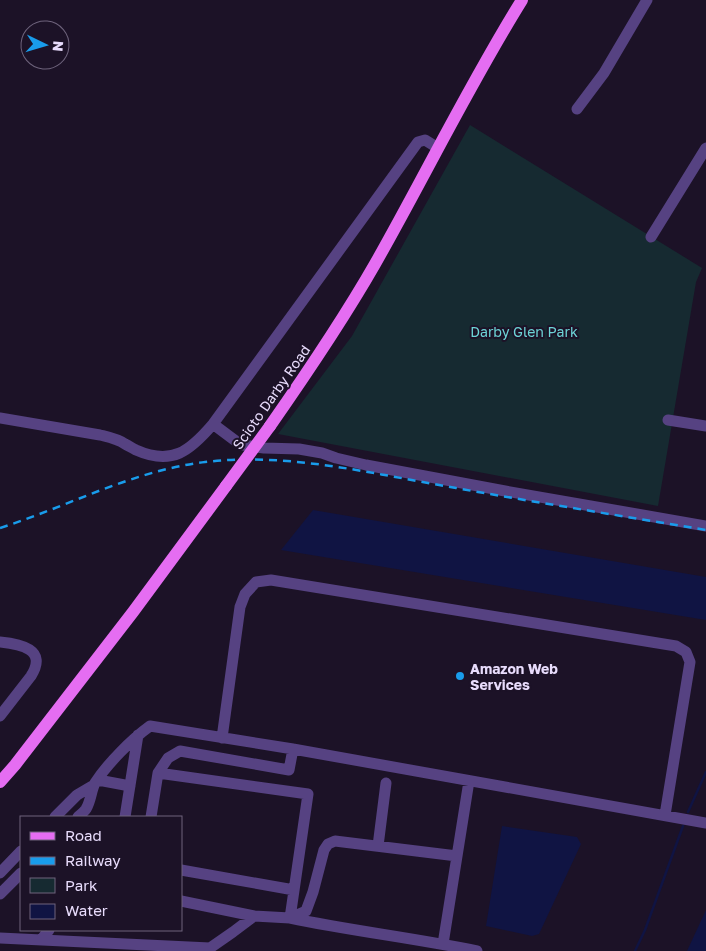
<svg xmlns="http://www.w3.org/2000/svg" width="706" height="951" font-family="'Golos Text',sans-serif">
<rect width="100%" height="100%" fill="#1c1227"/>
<!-- green -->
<path fill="#162a31" d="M470,125L702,268L696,282L658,506L278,434L352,336Z"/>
<!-- water -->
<path fill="#101443" d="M313,510L706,577V620L281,550Z
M502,826L577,837L581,844L539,934L532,936L486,926Z
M706,910V951H687Z"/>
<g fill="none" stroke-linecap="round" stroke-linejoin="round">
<!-- stream -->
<path stroke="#101443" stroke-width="2.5" d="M688,812L706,772
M635,951L645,930L683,826"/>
<!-- minor -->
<path stroke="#564282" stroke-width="11" d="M577,109L604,73L647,0
M651,237L706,148
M0,418L100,435C108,437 118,439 125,444C129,446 132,448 136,450C172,466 190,451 213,424L418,142L425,140L438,148
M668,420L706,426
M213,424L237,442L243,445L264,448L299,449L322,453L336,458L366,465L505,491L706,526
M0,642C20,644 48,649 31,676L0,716
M222,738L240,607L245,594L256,582L271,580L676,646L686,652L690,662L665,815
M158,773L168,758L180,751L289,770L293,749
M98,780L130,786
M55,817L77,795L94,785
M78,817C80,815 84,812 86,809C91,801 91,791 95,783C107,764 132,739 150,726L293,749L706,823
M125,817L138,735
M378,846L386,783
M181,870L294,890
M0,873L21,851
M0,894L21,873
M181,901L254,916
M290,918L306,911L313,892L324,850L328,844L335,841L457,856
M290,918C352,931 415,938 477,951
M0,938L210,948L233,932L254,916L290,918L308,794L158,773L151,817
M41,940L49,930
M443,944L469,781"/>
<!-- major -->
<path stroke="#e56df2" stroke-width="12" d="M270,426C307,373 343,320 375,264C425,176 469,85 522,0
M0,782L15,765L133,612L226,486"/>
<!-- rail -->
<path stroke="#199ceb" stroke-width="2.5" stroke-dasharray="8 6" stroke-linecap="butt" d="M0,528C69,506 132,471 205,462C289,452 373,474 456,488C539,503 623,516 706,530"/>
<!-- major-bridge -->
<path stroke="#e56df2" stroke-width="12" d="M226,486L270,426"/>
</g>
<!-- markers -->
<circle fill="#199ceb" stroke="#1c1227" stroke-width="2" cx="460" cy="676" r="5"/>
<g text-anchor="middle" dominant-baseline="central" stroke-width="4" stroke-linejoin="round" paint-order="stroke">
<!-- park labels -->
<g font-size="14" fill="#6dd4d7" stroke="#1c1227">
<text x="524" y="331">Darby Glen Park</text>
</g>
<!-- street labels -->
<g font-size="14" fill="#e8dcfc" stroke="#1c1227">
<text transform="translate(271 397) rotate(-55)">Scioto Darby Road</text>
</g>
<!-- poi labels -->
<g font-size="14" font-weight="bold" fill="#e8dcfc" stroke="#1c1227" text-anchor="start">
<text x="470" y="668">Amazon Web<tspan x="470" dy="16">Services</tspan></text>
</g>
</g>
<!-- legend -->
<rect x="20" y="816" width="162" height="115" fill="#1c1227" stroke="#6e637c"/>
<rect x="30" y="832" width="25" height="8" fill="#e56df2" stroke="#6e637c"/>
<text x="65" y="841" font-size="15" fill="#e8dcfc">Road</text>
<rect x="30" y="857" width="25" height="8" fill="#199ceb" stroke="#6e637c"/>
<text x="65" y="866" font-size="15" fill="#e8dcfc">Railway</text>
<rect x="30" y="878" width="25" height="15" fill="#162a31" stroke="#6e637c"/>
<text x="65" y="891" font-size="15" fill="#e8dcfc">Park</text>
<rect x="30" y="904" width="25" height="15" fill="#101443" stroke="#6e637c"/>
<text x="65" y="916" font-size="15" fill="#e8dcfc">Water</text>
<!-- north arrow -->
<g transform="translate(45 45) rotate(95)"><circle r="24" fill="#1c1227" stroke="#6e637c"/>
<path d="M0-4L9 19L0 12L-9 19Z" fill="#199ceb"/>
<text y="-8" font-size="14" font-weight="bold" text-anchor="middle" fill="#e8dcfc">N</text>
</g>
</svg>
